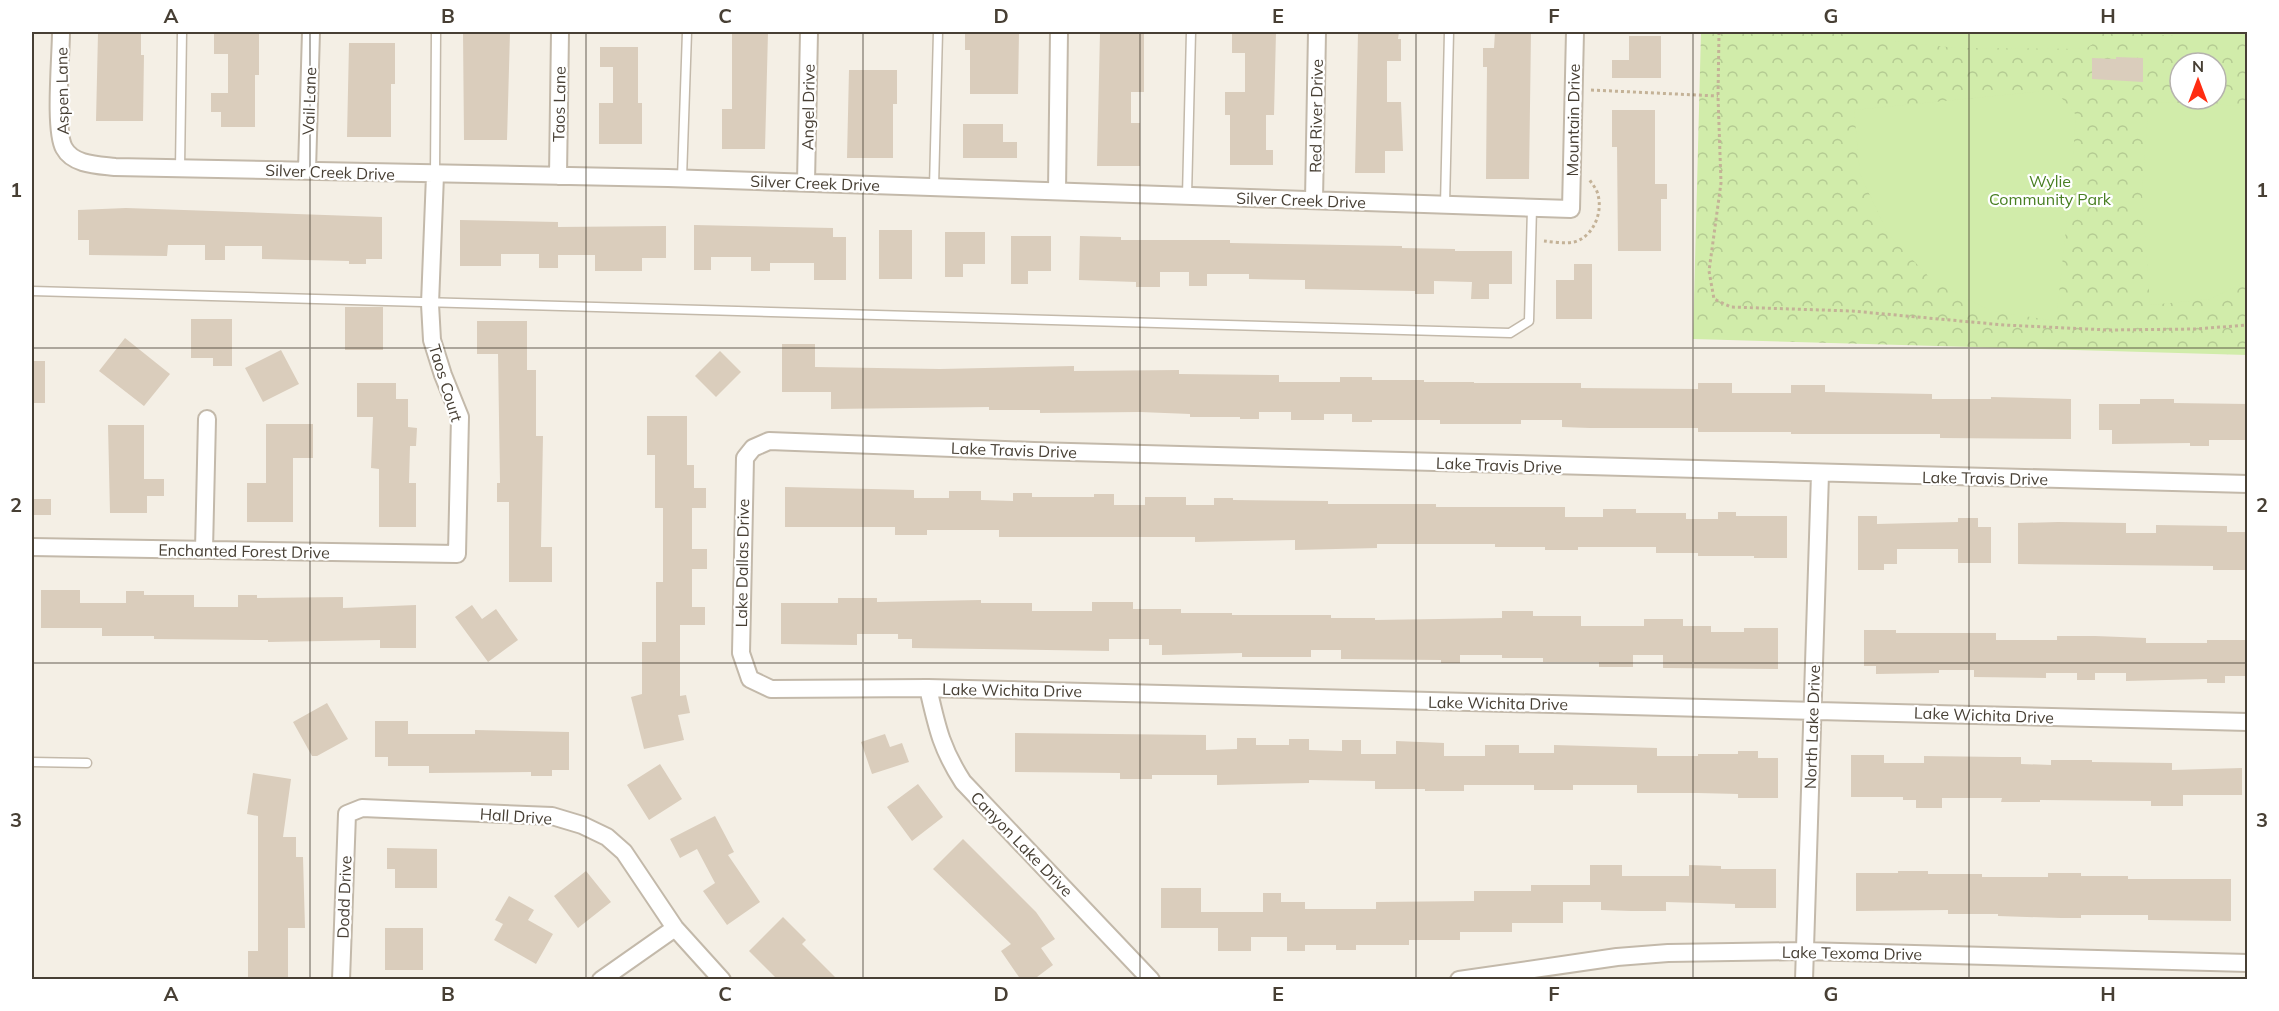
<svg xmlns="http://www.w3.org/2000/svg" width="2279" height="1011" font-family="Mulish,sans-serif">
<defs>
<pattern id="park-crowns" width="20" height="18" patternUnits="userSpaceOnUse" patternTransform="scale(1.5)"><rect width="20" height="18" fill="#d1ecaa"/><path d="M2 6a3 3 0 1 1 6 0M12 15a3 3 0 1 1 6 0" fill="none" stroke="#b5cb93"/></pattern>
</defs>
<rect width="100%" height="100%" fill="#f4efe5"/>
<!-- park -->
<path fill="url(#park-crowns)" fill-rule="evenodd" d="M1701,32H2247V355L1693,339ZM2180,63H2216V99H2180Z"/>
<!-- garden -->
<path fill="#d1ecaa" d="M1850,32H2099V40L2085,49L1956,48L1850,36Z
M2154,32H2247V37L2234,39L2157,35Z
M2055,90L2076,115L2071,183L2056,321L1991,311L1933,281L1888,234L1860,174L1854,110Z
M2161,102L2247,106V281L2210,299L2150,305L2142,193L2148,111Z"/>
<!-- building -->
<path fill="#dacdbc" d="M463,32H510L507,140H464Z
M732,32H768L765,149H722V109H732Z
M965,32H1019L1018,94H970V50H965Z
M1100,32H1144V92H1131V123H1140V166H1097Z
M1232,32H1276L1274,115H1266V150H1273V165H1230V115H1225V92H1245V53H1232Z
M1358,32H1399L1398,39H1401V61H1387V102H1401L1403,151H1385V173H1355Z
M1495,32H1531L1529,179H1486L1487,67H1483V48H1494Z
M98,33H141V55H144L143,121H96Z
M214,33H259V75H255V127H221V112H211V93H228V54H214Z
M1629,36H1661V78H1612V60H1629Z
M349,43H395V84H391V137H347Z
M600,47H638V103H642V144H599V103H613V67H600Z
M2116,57L2143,58V82L2092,79V58L2116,59Z
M849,70H897V104H893V158H847Z
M1612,110H1655V184H1667V199H1661V251H1618L1617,147H1612Z
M963,124H1003V142H1017V158H963Z
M126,208L382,217V259H366V264H349V261L262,259V246H225V260H205V245H168L167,256L89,255V240H78V210Z
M460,220L558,222V227L666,226V258H642V271H595V255H558V268H539V254H501V266H460Z
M694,225L833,228V237H846V280H814V263H770V271H751V257H711V270H694Z
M879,230H912V279H879Z
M945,232H985V264H963V277H945Z
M1011,236H1051V271H1028V284H1011Z
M1080,236L1121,237V240H1230V243L1402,246V248L1455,249V251H1512V284H1489V299H1471L1472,282L1434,281V294H1415V291L1305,289V280L1249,279V274H1207V286H1189V272H1160V287H1136V282L1079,280Z
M1574,264H1592V319H1556V280H1574Z
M345,307H383V350H345Z
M191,319H232V366H213V358H191Z
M477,321H527V370H536V436H543L541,547H552V582H509V502H497V483H500L498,354H477Z
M125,338L170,374L144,406L99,371Z
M782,344H815V367L940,369L1074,366V371L1179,370V374L1279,375V382H1340V377H1372V380H1424V382H1474V383H1581V388L1698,389V383H1732V393H1791V385H1825V392L1932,394V399H1991V397L2071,399V439L1940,438V434H1791V432H1698V428H1590L1562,427V420H1521V424H1440V420H1372V422H1352V414H1324V420H1291V412H1259V419H1240V417H1190V414L1140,412L1040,413V410H989V407L831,409V392H782Z
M281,350L299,384L263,402L245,368Z
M720,351L741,372L716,397L695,376Z
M32,361H45V403H32Z
M357,383H396V399H408V427L417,428L416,446H410L409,483H416V527H379V469L371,468L373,417H357Z
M2140,399H2174V403L2247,404V440H2209V446H2190V443L2112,444V430H2099V404H2140Z
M647,416H687V465H694V488H706V508H692V549H707V569H692V607H705V625H680V696L686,695L690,713L678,715L684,740L644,749L631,697L642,694V642H656V582H663V508H655V455H647Z
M266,424H313V458H293V522H247V483H266Z
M108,425H144V479H164V496H147V513H110Z
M785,487L914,490V498H949V491H981V500L1013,501V493H1032V497H1094V494H1114V505H1145V497H1186V505H1214V498H1233V500L1328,501V504H1436V507H1565V517H1603V509H1636V513H1686V519H1718V512H1736V516H1787V558H1754V556H1698V553H1656V547H1578V550H1545V547H1495V544H1377V548L1295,550V540L1195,542V537H999V530H927V535H895V527H785Z
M32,499H51V515H32Z
M1858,516H1877V524L1958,522V518H1978V527H1991V563H1958V549H1897V564H1884V570H1858Z
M2058,522L2126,523V533H2156V525L2227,526V532H2245V570H2213V566L2018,564V523Z
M41,590H80V603H126V591H144V595H194V607H238V595H257V598L343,597V608L416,605V648H380V640L268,642V640L154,639V636H102V628H41Z
M838,598H877V602L981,600V603H1032V611H1092V602H1133V609H1181V613H1232V615H1331V618H1375V620L1502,618V611H1533V616H1581V626H1644V619H1683V626H1711V632H1744V628H1778V669L1663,668V655H1633V667H1599V662H1543V658H1502V655H1460V663H1441V660L1341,659V650H1311V657H1242V653L1162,655V645H1149V639H1109V651L912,648V639H898V634H857V645L781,644V603H838Z
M472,605L482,619L496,609L518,640L488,662L455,617Z
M1864,630H1896V633H1996V640H2057V636H2095L2146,638V643H2207V640H2245V676H2225V683H2207V679L2126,681V673H2095V680H2077V673H2046V678L1974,677V670H1939V673L1876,674V666H1864Z
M327,703L348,739L317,756H312L293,722Z
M375,721H408V734H475V730L569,732V770H552V776H531V772L429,773V766H388V757H375Z
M1015,733L1206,735V750L1237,749V738H1256V745H1289V739H1309V750L1342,751V740H1361V754H1396V741L1444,743V756H1485V745H1519V753H1554V745L1657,748V756H1698V754H1738V751H1758V758H1778V798H1738V794L1698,793H1637V785H1573V790H1534V785H1464V791H1425V789H1375V781L1309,780V783L1217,785V775H1152V779H1120V773L1015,772Z
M885,734L890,747L902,743L909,762L872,774L861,742Z
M1851,755H1884V763H1924V756L2002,757H2021V764L2051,765V760H2092V762L2172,763V770L2242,768V795H2183V806H2151V801L2040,800V802H2001L2002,798H1942V808H1916V800H1903V797H1851Z
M660,764L682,799L649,820L627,785Z
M253,773L291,779L283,837H296V857H303L305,928H288V980H248V951H258V816L247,814Z
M918,784L943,817L912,841L887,807Z
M715,816L734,852L728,855L760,902L727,925L703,891L715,883L697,849L680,858L670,839Z
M963,839L1036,912L1055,939L1041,948L1053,965L1033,980H1021L1001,951L1011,944L933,869Z
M387,848L437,849V888H395V869H387Z
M1590,865H1622V876H1689V865L1721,866V869H1776V908H1735V904L1666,902V911H1631L1601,910V902H1563V923H1512V932H1460V940H1409V945H1356V950H1336V945H1305V951H1287V937H1251V951H1218V928H1161V888H1201V912H1263V893H1281V902H1305V909H1376V902L1474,901V891H1531V885H1590Z
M586,871L611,902L578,928L554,896Z
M1898,871H1928V874H1982V877H2048V873H2081V876H2128V879H2231V921L2148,920V915H2081V918H2061L1998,916V914H1948V910L1856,911V873H1898Z
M509,896L534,910L528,920L553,934L536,964L494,940L503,924L495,920Z
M783,917L806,940L802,944L838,980H778L749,951Z
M385,928H423V970H385Z"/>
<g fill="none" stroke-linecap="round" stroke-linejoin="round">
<defs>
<path id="service" d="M180,168L182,32
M435,175L436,32
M682,178L687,32
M934,187L938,32
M1187,196L1191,32
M1445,205L1449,32
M32,291L1510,333L1529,321L1532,208
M32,762L87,763"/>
<path id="minor" d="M61,32C61,56 54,130 64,148C73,165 98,165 115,167L668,178L1571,209L1575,32
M307,170L311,32
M558,176L560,32
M806,182L809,32
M1057,191L1059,32
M1314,200L1317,32
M2248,484L1034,451L769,441L753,448L745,458L741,653L750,679L771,689L928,688L2248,722
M32,547L457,554L460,417L443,375L432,340L430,304L435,175
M204,550L207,419
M928,688C937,727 941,748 963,782L1151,980
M341,980L347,814L362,808L552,816L582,825L607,837L624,852L675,928L722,980
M601,980L675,928
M1459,980L1617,957L1668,953L1804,951L2248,963
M1804,980L1820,474"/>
</defs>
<!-- service casing -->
<use href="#service" stroke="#c3b9aa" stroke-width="11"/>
<!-- minor casing -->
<use href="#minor" stroke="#c3b9aa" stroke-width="20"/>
<!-- path -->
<path stroke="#c4b297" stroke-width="3" stroke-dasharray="3 3" stroke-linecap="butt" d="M1719,32L1718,96L1721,183L1709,271L1714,299L1731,307L1852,311L2004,325L2108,330L2195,329L2248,325
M1591,90L1718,96
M1544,241C1553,242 1565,244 1574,242C1593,237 1603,213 1598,195C1597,189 1592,184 1589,179"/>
<!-- service -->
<use href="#service" stroke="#fff" stroke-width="8"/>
<!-- minor -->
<use href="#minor" stroke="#fff" stroke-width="16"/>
</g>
<!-- grid -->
<path fill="none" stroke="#473f34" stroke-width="1.5" stroke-opacity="0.55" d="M310,32V980M586,32V980M863,32V980M1140,32V980M1416,32V980M1693,32V980M1969,32V980M32,348H2248M32,663H2248"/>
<g text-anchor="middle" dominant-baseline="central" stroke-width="4.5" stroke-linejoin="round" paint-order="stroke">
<!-- street labels -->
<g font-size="16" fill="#473f34" stroke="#fff">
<text transform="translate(62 91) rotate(-91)">Aspen Lane</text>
<text transform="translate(309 101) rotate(-88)">Vail Lane</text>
<text transform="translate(559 104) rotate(-89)">Taos Lane</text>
<text transform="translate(808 107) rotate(-89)">Angel Drive</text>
<text transform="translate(1316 116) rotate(-89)">Red River Drive</text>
<text transform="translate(1573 120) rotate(-89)">Mountain Drive</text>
<text transform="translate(330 172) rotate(2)">Silver Creek Drive</text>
<text transform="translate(815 183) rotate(2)">Silver Creek Drive</text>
<text transform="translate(1301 200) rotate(2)">Silver Creek Drive</text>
<text transform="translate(446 383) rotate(73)">Taos Court</text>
<text transform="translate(1014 450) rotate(2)">Lake Travis Drive</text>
<text transform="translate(1499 465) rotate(2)">Lake Travis Drive</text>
<text transform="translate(1985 478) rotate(1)">Lake Travis Drive</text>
<text transform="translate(244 551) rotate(1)">Enchanted Forest Drive</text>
<text transform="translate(742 563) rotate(-89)">Lake Dallas Drive</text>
<text transform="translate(1012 690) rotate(1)">Lake Wichita Drive</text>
<text transform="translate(1498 703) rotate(1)">Lake Wichita Drive</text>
<text transform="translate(1984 715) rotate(2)">Lake Wichita Drive</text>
<text transform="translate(1812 727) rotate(-88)">North Lake Drive</text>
<text transform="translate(516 816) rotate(4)">Hall Drive</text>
<text transform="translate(1022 844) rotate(46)">Canyon Lake Drive</text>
<text transform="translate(344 897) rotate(-88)">Dodd Drive</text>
<text transform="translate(1852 953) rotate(1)">Lake Texoma Drive</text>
</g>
<!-- park labels -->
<g font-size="16" fill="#487f22" stroke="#fff">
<text x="2050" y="181">Wylie<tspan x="2050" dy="18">Community Park</tspan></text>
</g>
</g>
<!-- border -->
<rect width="2279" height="1011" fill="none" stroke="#ffffff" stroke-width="66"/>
<!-- north arrow -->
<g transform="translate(2198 81)"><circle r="28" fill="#ffffff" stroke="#b5b2ae" stroke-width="1.5"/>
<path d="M0-4.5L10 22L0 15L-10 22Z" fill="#ff2c11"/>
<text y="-9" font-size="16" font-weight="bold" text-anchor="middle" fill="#473f34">N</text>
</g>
<rect x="33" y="33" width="2213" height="945" fill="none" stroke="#473f34" stroke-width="2"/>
<g font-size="20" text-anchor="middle" font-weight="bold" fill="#473f34">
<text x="171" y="23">A</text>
<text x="448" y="23">B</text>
<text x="725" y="23">C</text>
<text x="1001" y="23">D</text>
<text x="1278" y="23">E</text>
<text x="1554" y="23">F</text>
<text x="1831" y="23">G</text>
<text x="2108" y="23">H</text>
<text x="16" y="197">1</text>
<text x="2262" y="197">1</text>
<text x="16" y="512">2</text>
<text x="2262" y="512">2</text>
<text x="16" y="827">3</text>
<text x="2262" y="827">3</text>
<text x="171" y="1001">A</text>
<text x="448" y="1001">B</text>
<text x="725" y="1001">C</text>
<text x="1001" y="1001">D</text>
<text x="1278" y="1001">E</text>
<text x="1554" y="1001">F</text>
<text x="1831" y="1001">G</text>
<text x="2108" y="1001">H</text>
</g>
</svg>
